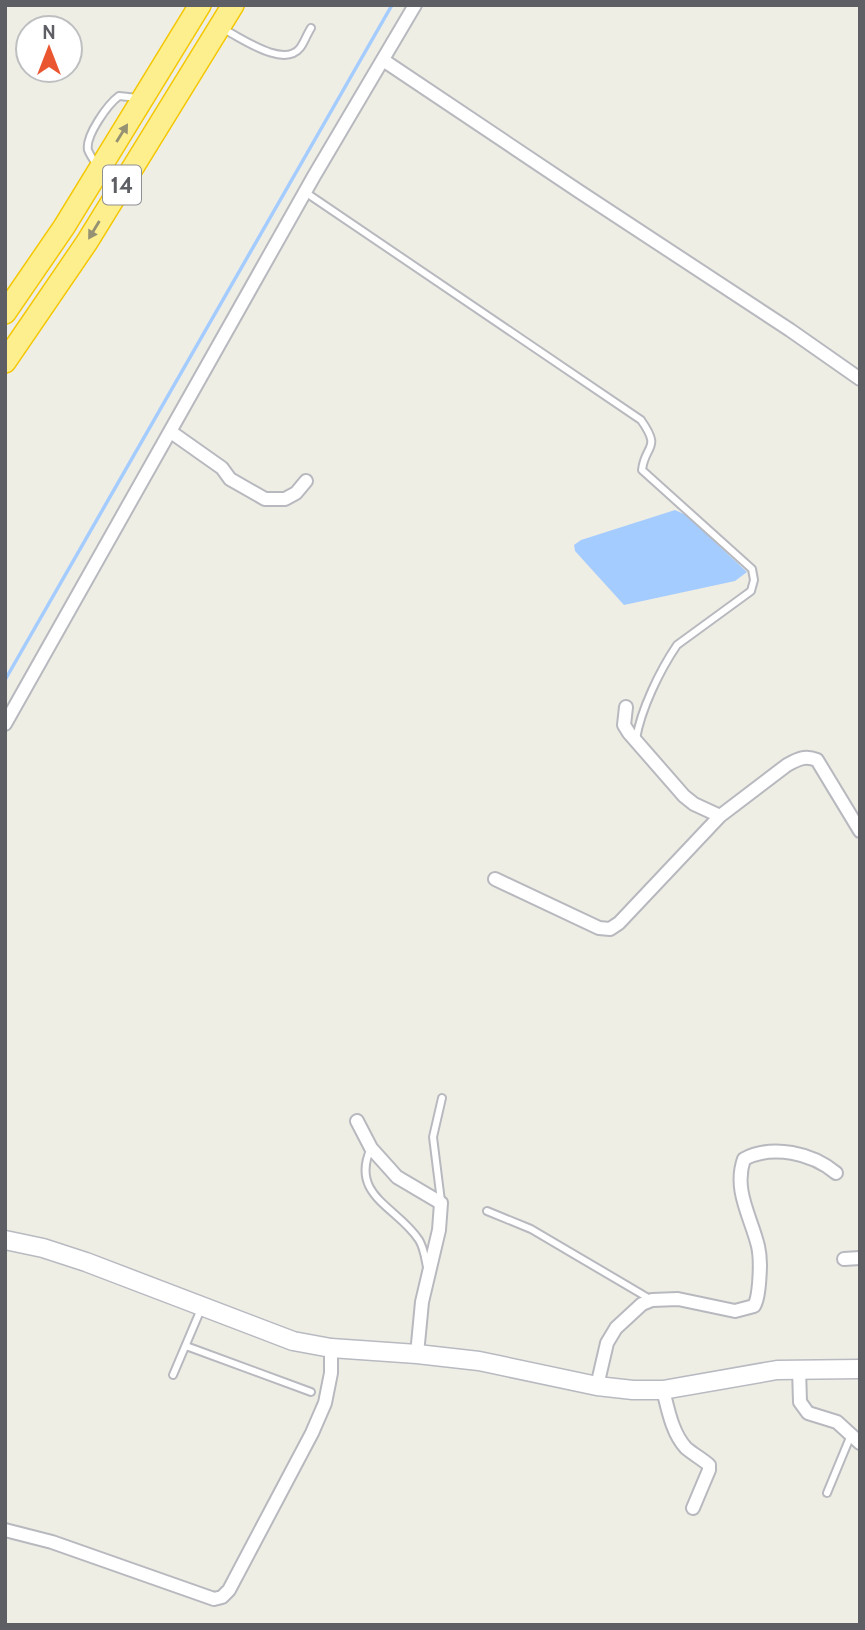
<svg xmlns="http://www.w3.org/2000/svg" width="865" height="1630" font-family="Cabin,sans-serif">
<rect width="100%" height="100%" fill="#efeee5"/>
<!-- water -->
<path fill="#a5ccff" d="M675,510L686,515L747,572L735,581L624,605L575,551L574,545L581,540Z"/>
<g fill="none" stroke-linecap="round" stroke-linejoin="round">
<!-- stream -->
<path stroke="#a5ccff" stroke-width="3.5" d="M5,680L392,5"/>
<defs>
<path id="lane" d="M227,31C243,39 284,68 300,48C304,43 307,34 311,28
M97,165C94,161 90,155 88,150C85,136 108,104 119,96L138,98
M305,192L641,420C662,450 645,444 642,470L752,569L754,580L751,591L677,645C660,670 641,709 636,739
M371,1148C349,1196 398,1207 419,1240C424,1248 425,1258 427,1267
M441,1201L433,1137L442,1098
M487,1211L531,1229L650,1299
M186,1346L311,1392
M173,1375L201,1309
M827,1493L851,1435"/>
<path id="street" d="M383,60L580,192L790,330L860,379
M171,432L222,468L230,479L265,499H285L296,493L306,481
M626,707L624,725L629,733L684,796L694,804L720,816L787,765C798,759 805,755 817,760L860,831
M5,724L314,176L415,5
M495,879L599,928L610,929L619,923L720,816
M357,1121L371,1148L397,1177L441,1203L439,1230L422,1302L417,1354
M844,1259L860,1258
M799,1368L800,1402L808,1413L837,1422L860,1443
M597,1386L607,1343L616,1328L642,1304L652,1300L678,1299L735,1311L754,1306C758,1299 758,1292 759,1284C760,1271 761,1259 758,1246C751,1217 733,1190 744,1159C773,1144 812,1153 836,1173
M663,1390C668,1409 672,1433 686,1448C693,1454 702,1459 709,1465V1470L693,1508
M5,1530L52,1542L214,1599L222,1597L229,1590L312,1433L325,1403L331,1373V1348"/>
<path id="secondary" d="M5,1240L43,1248L86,1262L293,1341L331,1348L417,1354L479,1361L597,1386L633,1390H663L777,1370L860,1369"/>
<path id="highway" d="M5,313L64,227L200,5
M5,362L87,242L233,5"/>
</defs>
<!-- lane casing -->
<use href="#lane" stroke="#b7b9bf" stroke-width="10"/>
<!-- street casing -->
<use href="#street" stroke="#b7b9bf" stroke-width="16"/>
<!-- secondary casing -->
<use href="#secondary" stroke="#b8bac1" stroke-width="21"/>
<!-- highway casing -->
<use href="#highway" stroke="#f4c700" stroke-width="24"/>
<!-- lane -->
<use href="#lane" stroke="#fff" stroke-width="6"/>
<!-- street -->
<use href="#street" stroke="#fff" stroke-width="12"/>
<!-- secondary -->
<use href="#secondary" stroke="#fff" stroke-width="18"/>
<!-- highway -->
<use href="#highway" stroke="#fdef8e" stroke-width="21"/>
</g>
<!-- one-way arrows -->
<defs><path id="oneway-solid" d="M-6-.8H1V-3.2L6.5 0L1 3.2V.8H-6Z" transform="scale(1.75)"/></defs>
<g fill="#959173">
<use href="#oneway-solid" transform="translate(122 133) rotate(-58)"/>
<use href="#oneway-solid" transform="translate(94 230) rotate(121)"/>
</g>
<g text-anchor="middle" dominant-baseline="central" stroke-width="5" stroke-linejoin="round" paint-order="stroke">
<!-- shield labels -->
<rect fill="#fff" stroke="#8e8f93" stroke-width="2" x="103" y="165.5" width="38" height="39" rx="5"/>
<g font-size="23" font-weight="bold" fill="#5d5f65">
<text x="122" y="185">14</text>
</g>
</g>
<!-- border -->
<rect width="865" height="1630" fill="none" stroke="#5d5f65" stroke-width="14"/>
<!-- north arrow -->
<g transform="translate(49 49)"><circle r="33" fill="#ffffff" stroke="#bebfc1" stroke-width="2"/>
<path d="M0-5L12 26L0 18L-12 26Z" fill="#ea5630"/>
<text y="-10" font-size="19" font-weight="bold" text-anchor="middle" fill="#5d5f65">N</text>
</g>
</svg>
